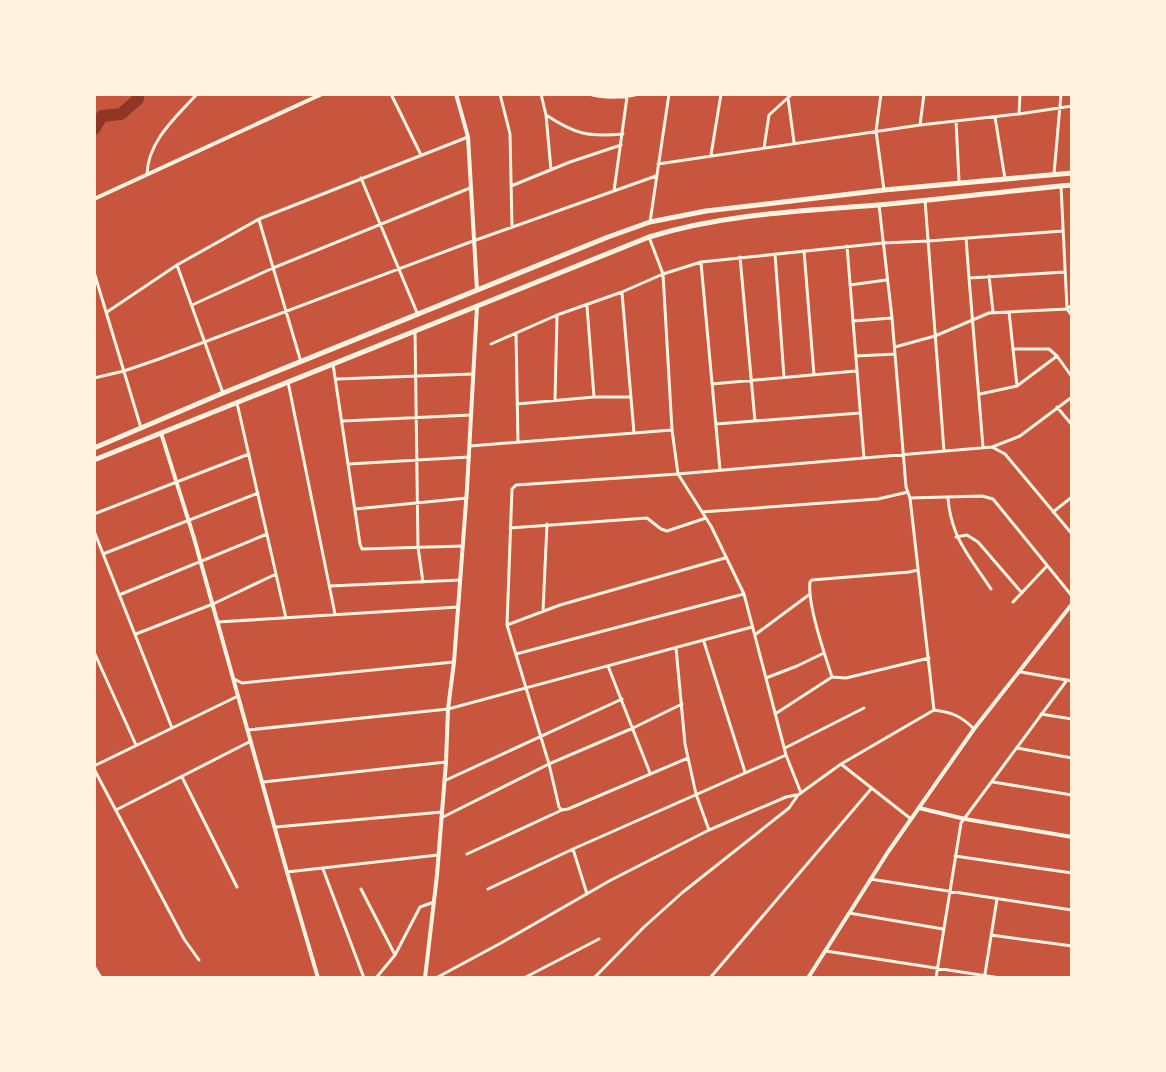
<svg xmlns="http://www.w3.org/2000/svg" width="1166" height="1072" font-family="'Space Grotesk',sans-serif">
<rect width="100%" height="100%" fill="#c8553d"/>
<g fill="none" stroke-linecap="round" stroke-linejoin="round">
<!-- river -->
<path stroke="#8f3625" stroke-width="12" d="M94,129L102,116L121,114L138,99V94"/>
<!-- minor -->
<path stroke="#fff3e0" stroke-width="3" d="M391,94L421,155
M500,94L510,134L512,227
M541,94L546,115L551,170
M589,94C606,99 622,98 639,94
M881,94L876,131L884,190
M788,98L794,142
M1019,114L1020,94
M546,115C575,134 587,137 623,134
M995,117L1005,179
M956,121L959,181
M920,125L924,94
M764,148L769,115L792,94
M711,155L721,94
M658,164L920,125L1019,114L1072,106
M147,174C148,141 176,117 197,94
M1054,174L1061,94
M361,178L418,315
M511,186L570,162L621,145
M1061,186L1067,309L1072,316
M614,191L627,97
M925,200L944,451
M879,205L892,318L906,487L910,498L934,710
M259,220L301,362
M650,222L669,94
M649,237L663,274L672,430L678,474L711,526L744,594L786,755L801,793
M966,238L969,278L1065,272
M847,246L864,458
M804,251L814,375
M775,254L784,377
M740,257L755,421
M701,263L720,470
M177,265L223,393
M94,272L141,428
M989,276L993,312
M969,278L983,447
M850,285L886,280
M622,293L634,433
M192,305L273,268L470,188
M587,306L594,397
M107,312L177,265L259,219L468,137
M1009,312L1017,386
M853,321L892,318
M415,331L418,547L423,582
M516,334L518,442
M491,344L557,315L622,292L663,274L701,262L883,243L928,241L1063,231
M895,347L935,336L989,313L1067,309L1072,305
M1014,349H1049L1057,356L1072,377
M856,356L895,354
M333,364L360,544L362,549L463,546
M94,378L124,371L159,359L473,241L656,176
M337,379L473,374
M288,382L335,614
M712,384L856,371
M980,394L1017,386L1057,356
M555,400L557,316
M237,403L286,618
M517,404L594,397H631
M1057,407L1072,425
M343,421L471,415
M716,424L860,413
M470,446L672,430
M992,447L1005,454L1072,534
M349,464L469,457
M910,498L982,496L993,499L1072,596
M948,498C951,538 970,557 991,589
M355,509L467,498
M702,512L878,499L908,492
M1053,512L1072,497
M94,514L249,454
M510,528L647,518L661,529L667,531L706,518
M94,531L172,728
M956,537L967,535L978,542L1022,593
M103,554L258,493
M330,586L460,580
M119,595L267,534
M1013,602L1046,567
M543,611L547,524
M218,622L458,607
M507,625L560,605L725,558
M136,634L213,604L276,574
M756,634L810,594
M704,642L745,772
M676,648L685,744L696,794L709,830
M94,652L136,745
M516,654L744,594
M608,666L650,773
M1021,672L1072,681
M832,677C825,655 807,604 810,582L812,580L909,572L918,570
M766,678L797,666L824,653
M234,679L242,683L454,662
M775,714L832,677L846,678L929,658
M1041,714L1072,719
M248,730L448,709L752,627
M785,748L864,708
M1017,748L1072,758
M688,758L568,809L562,810L559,807L549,764L507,625L512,489L516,485L678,474L992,447L1020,436L1072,397
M841,764L911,819
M94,766L238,696
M94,769L184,939L199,960
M182,777L237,887
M444,781L622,699
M263,782L446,762
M993,782L1072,795
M116,810L251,741
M441,818L549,764L633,728L682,704
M276,827L442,812
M573,849L587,894
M467,854L562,810
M955,856L1072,873
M323,869L364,978
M287,872L438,855
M870,879L1072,910
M361,889L394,953
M488,889L573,849L786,755
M849,913L943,929
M991,935L1072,946
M826,951L1000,978
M985,974L997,899
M376,978L395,955L420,907L434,902
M436,978L501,943L611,880L709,830L786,797L796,795
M524,978L599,939
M594,978L644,927L683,892L789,808L798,795L841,764L934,710C951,712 961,716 973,728
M710,978L871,789
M936,978L961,823L1067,680"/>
<!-- tertiary -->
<path stroke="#fff3e0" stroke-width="4" d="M456,94L468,137L477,290
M94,199L322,94
M161,433L194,538L287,872L318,978
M919,808L965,819L1072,837
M425,978L437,875L446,762L448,709L454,662L467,489L477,306"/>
<!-- secondary -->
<path stroke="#fff3e0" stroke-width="4" d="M808,978L888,852L974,729L1072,604"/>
<!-- primary -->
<path stroke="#fff3e0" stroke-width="5" d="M94,448L223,393L608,237L650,222L706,211L884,190L1072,173
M94,460L649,237C723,214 801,211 878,205C943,199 1007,191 1072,185
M94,968L100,978"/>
</g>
<!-- border -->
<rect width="1166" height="1072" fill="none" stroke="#fff3e0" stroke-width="192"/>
</svg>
